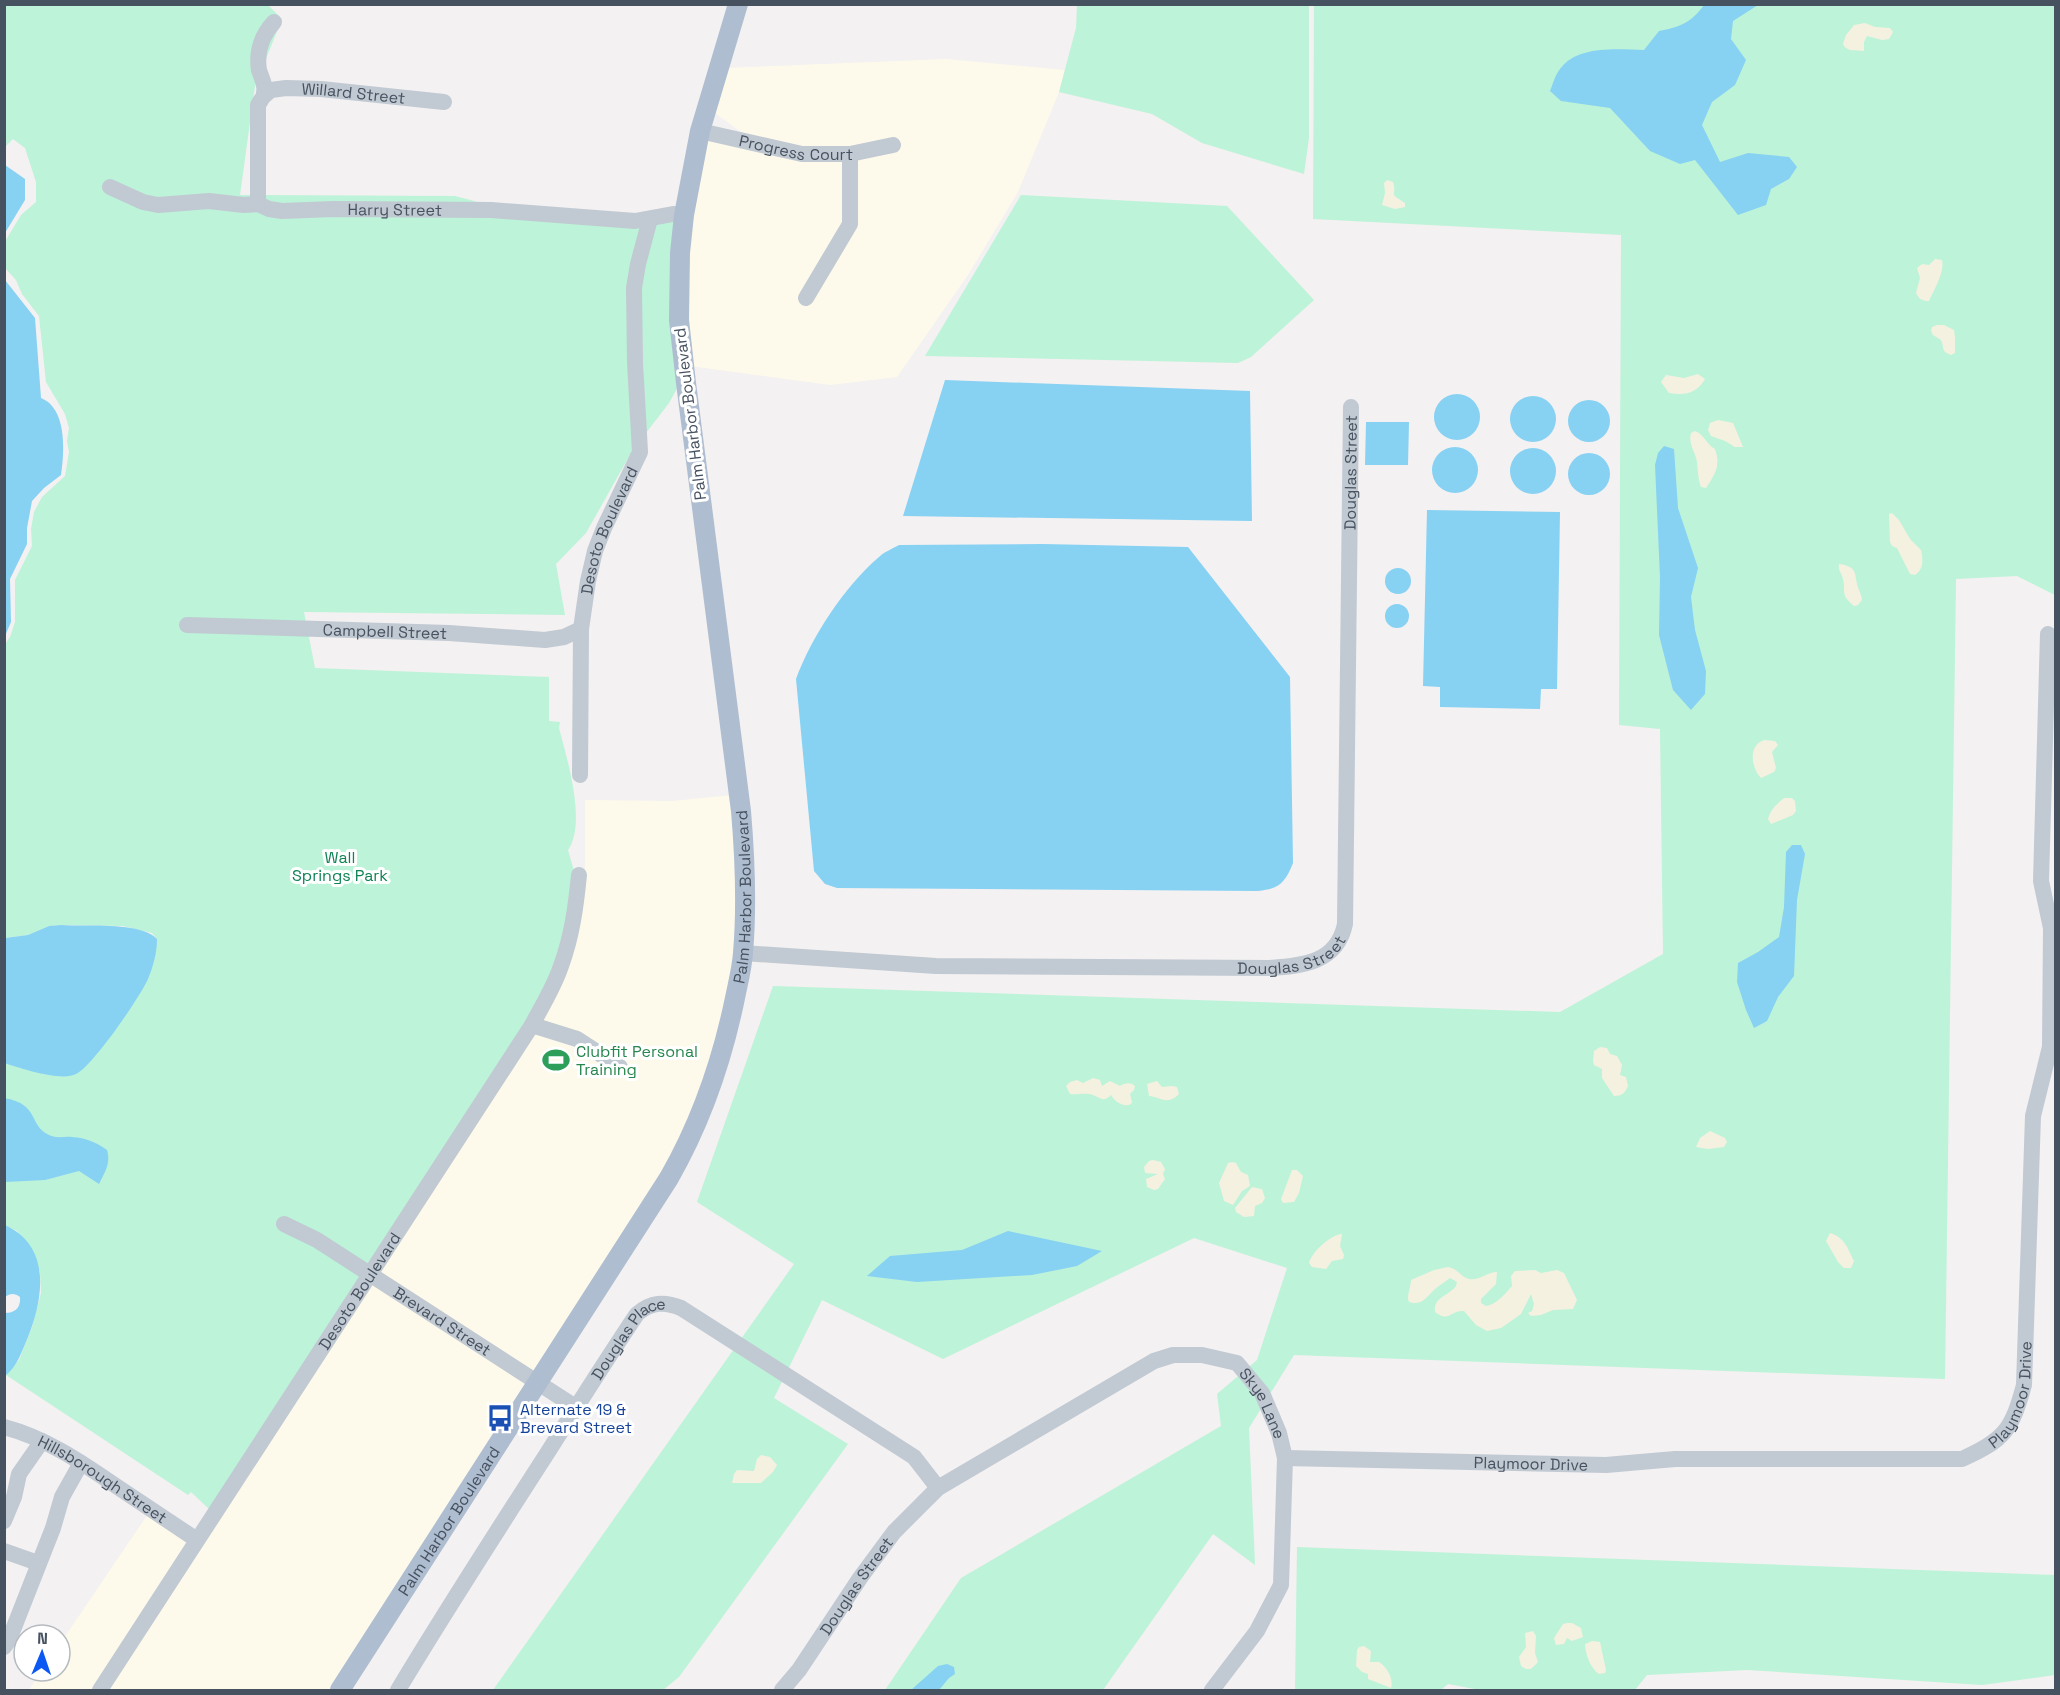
<svg xmlns="http://www.w3.org/2000/svg" width="2060" height="1695" font-family="'Space Grotesk',sans-serif">
<rect width="100%" height="100%" fill="#f3f1f1"/>
<!-- commercial -->
<path fill="#fefaeb" d="M946,59L1065,70L1059,92L1018,192L968,275L897,377L830,385L689,366L686,262L708,124L741,146L844,160V222L799,300L807,307L854,227L849,147L802,148L744,134L712,111L724,68Z
M733,795L740,916L723,1026L681,1146L535,1375L378,1274L534,1032L574,1045L622,1075L628,1065L579,1034L540,1021L585,880V800L672,801Z
M371,1284L529,1385L334,1690H107Z
M148,1514L189,1542L94,1690H29L41,1671H60V1644Z"/>
<!-- green -->
<path fill="#bdf3d8" d="M5,4L268,5L282,19L255,86L240,195L455,196L493,206L642,226L635,440L631,453L586,533L556,564L565,615L304,612L315,668L549,677V721L560,722L559,728C567,759 587,823 568,850L574,871L569,916L556,965L529,1018L210,1510L191,1492L188,1495L6,1375L19,1360L32,1327L41,1293L40,1271L17,1231L5,1225V1063L17,1067L148,979L154,961L157,939L152,933L123,926L61,925L49,926L28,935L5,938V644L10,637L15,622V580L32,546L31,529L34,512L42,497L65,476L69,452L67,441L69,428L65,414L46,382L39,316L22,294L16,280L5,268L4,243L21,215L36,202V182L25,148L13,139L5,147Z
M1077,5H1309V138L1304,174L1202,143L1152,114L1059,92L1076,28Z
M1314,5H2055V595L2017,576L1956,579L1945,1379L1294,1355L1249,1428L1255,1565L1213,1534L1103,1690H885L961,1578L1221,1426L1217,1394L1257,1360L1287,1268L1194,1238L943,1359L822,1300L774,1398L848,1444L679,1677L663,1690H493L794,1264L697,1202L773,986L1560,1012L1663,954L1660,729L1619,725L1621,235L1313,219Z
M1021,195L1227,206L1314,300L1251,357L1238,363L925,356Z
M673,220L680,383L669,403L646,433L640,288L654,224Z
M1297,1547L2055,1575V1675L1982,1685L1747,1670L1647,1675L1635,1690H1480L1448,1684L1441,1690H1295Z"/>
<!-- sand -->
<path fill="#f5f1e1" d="M1865,23L1875,27L1890,28L1893,32L1889,39L1882,40L1867,36L1864,42V51C1856,50 1846,52 1843,44L1846,35L1854,25Z
M1387,180L1393,182C1398,198 1386,191 1405,203V207L1395,209L1382,205L1385,193L1384,183Z
M1935,259L1942,260C1945,272 1934,289 1929,301C1922,301 1919,299 1916,293L1920,278L1917,268L1922,264L1929,265Z
M1937,325H1944L1954,330L1955,337V353L1951,355C1940,351 1945,348 1941,340L1933,335L1931,331L1932,327Z
M1698,374L1705,379C1697,393 1685,396 1669,393L1661,382L1666,375L1684,378Z
M1718,420L1733,423L1743,447H1735L1725,441L1711,436L1708,430L1710,423Z
M1695,431C1704,434 1706,444 1715,449C1721,466 1715,474 1706,488L1701,487C1698,479 1698,471 1697,462C1695,451 1688,444 1691,433Z
M1892,513L1899,520L1910,539L1921,550C1923,560 1924,569 1915,575L1910,574L1897,548L1892,546L1890,542L1889,514Z
M1839,564C1860,567 1853,575 1859,590C1860,593 1862,596 1862,600L1858,605L1854,606C1840,594 1846,593 1843,579C1841,572 1838,571 1839,564Z
M1764,740L1775,741L1778,745L1772,752L1776,768L1774,772L1761,778C1751,768 1748,745 1764,740Z
M1784,798H1792L1795,801L1796,811L1793,815L1771,824L1768,819C1771,809 1776,805 1784,798Z
M1600,1047L1607,1048L1610,1054L1617,1056L1622,1065L1620,1075L1626,1077L1628,1086C1625,1093 1622,1096 1614,1096L1602,1078V1069L1594,1065L1593,1061L1594,1051Z
M1093,1078L1100,1080L1102,1086L1110,1081L1120,1086C1125,1083 1130,1082 1135,1086L1134,1090L1130,1094L1132,1102L1131,1104C1124,1108 1114,1101 1111,1095C1102,1104 1100,1096 1089,1094C1084,1093 1076,1095 1070,1094L1066,1086L1070,1082L1077,1080L1083,1083Z
M1157,1081L1162,1087L1172,1086L1177,1087L1179,1094C1167,1106 1161,1097 1149,1096L1147,1084Z
M1710,1131L1725,1138L1727,1142L1724,1147L1708,1149L1696,1147L1700,1138Z
M1153,1160L1161,1162L1165,1169L1163,1174L1165,1179L1158,1189L1154,1190L1147,1187L1146,1179L1158,1174L1145,1173L1144,1167L1149,1161Z
M1232,1162L1236,1163L1241,1172L1248,1175L1250,1186L1242,1191L1233,1205L1224,1201L1219,1183L1228,1163Z
M1292,1170H1297L1303,1176L1299,1193L1294,1202L1283,1203L1281,1199Z
M1252,1187L1262,1189L1265,1198L1262,1203L1255,1206L1254,1216L1244,1217L1236,1212L1235,1208Z
M1830,1233C1845,1238 1847,1247 1854,1261L1851,1268H1844L1838,1262L1826,1241Z
M1342,1234L1340,1246L1344,1255L1343,1259L1332,1261L1326,1269L1312,1267L1309,1263C1312,1252 1330,1235 1342,1234Z
M1448,1267C1457,1268 1461,1277 1469,1279C1479,1281 1487,1272 1497,1272L1496,1284L1481,1299V1303L1486,1306C1497,1304 1505,1294 1512,1286L1511,1276L1515,1271L1535,1270L1541,1273L1557,1270L1564,1273L1577,1300L1573,1309L1553,1310L1541,1315L1531,1316L1528,1313L1532,1311L1534,1304L1531,1294L1521,1314L1501,1328L1487,1331L1476,1325L1464,1311C1450,1310 1449,1323 1435,1312C1433,1297 1449,1296 1456,1286L1457,1282L1450,1278C1445,1282 1438,1286 1434,1290C1426,1298 1421,1306 1409,1302C1406,1297 1411,1287 1411,1280L1434,1270Z
M761,1455L770,1457L777,1465L773,1472L761,1483H732L734,1474L737,1470L754,1471L757,1459Z
M1567,1623H1572L1581,1628L1583,1637L1572,1641L1567,1638L1564,1644L1556,1645L1554,1638L1563,1624Z
M1533,1631L1536,1636L1535,1653L1538,1662L1531,1669H1526L1521,1666L1519,1657L1526,1647L1525,1633Z
M1592,1641L1600,1642L1606,1670L1605,1673L1599,1674C1591,1669 1585,1654 1585,1644Z
M1364,1646L1371,1651L1370,1662H1379C1387,1667 1394,1679 1391,1688L1368,1679V1674L1362,1672L1356,1666L1357,1650L1359,1647Z"/>
<!-- water -->
<path fill="#87d1f3" d="M1704,5H1758L1733,21L1731,39L1746,60L1735,85L1712,102L1702,125L1720,162L1748,153L1789,157L1797,167L1789,179L1771,189L1766,205L1738,215L1695,160L1680,164L1650,151L1610,108L1561,101L1550,91C1553,84 1555,75 1560,69C1577,45 1617,49 1644,50L1659,31C1680,27 1691,23 1704,5Z
M5,165L25,179V200L5,233Z
M5,280L35,318L41,398C45,400 49,402 52,406C66,422 64,455 61,475L44,488L32,501L27,528V544L10,579L11,622L5,636Z
M945,380L1250,391L1252,521L903,516Z
M1434 417a23 23 0 1 1 46 0a23 23 0 1 1-46 0Z
M1510 419a23 23 0 1 1 46 0a23 23 0 1 1-46 0Z
M1568 421a21 21 0 1 1 42 0a21 21 0 1 1-42 0Z
M1366,422H1409L1408,465H1365Z
M1664,446L1674,449L1678,508L1698,568L1691,597L1695,630L1706,671L1705,694L1691,710L1673,690L1659,635L1660,577L1655,465L1658,453Z
M1432 470a23 23 0 1 1 46 0a23 23 0 1 1-46 0Z
M1510 471a23 23 0 1 1 46 0a23 23 0 1 1-46 0Z
M1568 474a21 21 0 1 1 42 0a21 21 0 1 1-42 0Z
M1427,510L1560,512L1557,689H1541L1540,709L1440,707V687L1423,686Z
M1042,544L1188,547L1290,677L1293,863C1285,883 1279,889 1258,891L837,888L825,884L814,871L796,679C812,636 844,587 879,557C884,552 892,549 899,545Z
M1385 581a13 13 0 1 1 26 0a13 13 0 1 1-26 0Z
M1385 616a12 12 0 1 1 24 0a12 12 0 1 1-24 0Z
M1792,845H1801L1805,854L1797,900L1794,976L1778,997L1767,1021L1754,1028L1746,1010L1737,982L1738,963L1758,952L1779,937L1784,907L1786,852Z
M61,925C86,927 140,921 157,939C157,953 153,967 148,979C140,997 92,1067 76,1074C61,1082 20,1068 4,1063L5,938L28,935L49,926Z
M4,1098C40,1104 28,1125 49,1135C57,1139 64,1136 72,1137C86,1138 96,1142 107,1150C111,1163 105,1172 99,1184L79,1171L45,1180L5,1182Z
M5,1225C51,1246 44,1297 28,1337C22,1351 17,1367 5,1376V1313C15,1313 21,1308 20,1297C15,1293 10,1293 5,1297Z
M1008,1231L1102,1251L1077,1266L1032,1275L917,1282L867,1276L890,1256L962,1250Z
M947,1664L954,1667L955,1674L949,1678L939,1690H911L938,1666Z"/>
<g fill="none" stroke-linecap="round" stroke-linejoin="round">
<!-- minor -->
<g stroke="#c1c9d3" stroke-width="16">
<path id="s1" d="M264,96L271,90L286,88L321,89L444,102"/>
<path id="s2" d="M700,131L802,154H850L893,145"/>
<path id="s3" d="M110,187L143,202L158,205L209,201L244,205L258,204L269,209L282,211L333,209L491,210L635,221L673,214L684,215"/>
<path d="M258,204V105C260,101 264,97 264,93C266,85 261,77 259,70C256,51 261,36 274,22"/>
<path d="M806,298L850,224V154"/>
<path id="s4" d="M187,625L449,633L545,640L564,637L581,629"/>
<path id="s5" d="M580,775L581,629L588,581L595,551L604,528L640,452L635,362L634,288L638,264L650,219"/>
<path id="s6" d="M743,953L936,966L1269,968C1302,966 1337,963 1345,924L1351,407"/>
<path d="M532,1025L577,1039L620,1067"/>
<path id="s7" d="M284,1224L317,1240L577,1408"/>
<path id="s8" d="M4,1427C46,1438 81,1462 116,1486C143,1504 170,1522 197,1540"/>
<path id="s9" d="M1285,1458L1606,1465L1675,1459H1962C2005,1440 2012,1429 2024,1385L2033,1116L2050,1047L2051,928L2041,881L2048,634"/>
<path d="M4,1521L14,1497L19,1474L42,1441"/>
<path d="M4,1551L38,1563"/>
<path d="M4,1647L9,1640L53,1528L62,1497L81,1463"/>
<path id="s10" d="M100,1690L532,1025C542,1006 554,987 561,966C572,936 576,906 579,875"/>
<path id="s11" d="M398,1690C446,1610 497,1531 548,1452C577,1406 606,1360 637,1314C651,1302 664,1301 681,1308L914,1457L938,1488"/>
<path id="s12" d="M782,1690L799,1670L860,1578L894,1532L938,1488L1154,1361L1173,1355H1202L1237,1363L1262,1393L1279,1433L1285,1458L1281,1585L1257,1631L1212,1690"/>
</g>
<!-- major -->
<path stroke="#afbdd1" stroke-width="20" id="s13" d="M340,1690L669,1178C701,1122 722,1061 735,998C738,983 742,968 743,953C747,906 745,858 741,811L686,383L679,320L680,253L684,215L700,131L738,4"/>
</g>
<!-- icons -->
<defs>
<symbol id="stadium-bare" viewBox="-9 -9 18 18"><path d="M0-5a6.5 5 0 1 0 0 10a6.5 5 0 1 0 0-10ZM-3.5-1.8h7v3.6h-7Z" fill="#2e9e5b" stroke="#fff" stroke-width="2.5" paint-order="stroke"/></symbol>
<symbol id="bus-bare" viewBox="-9 -9 18 18"><path d="M-5-6H5V4H4V6H2V4H-2V6H-4V4H-5ZM-3.5-4V0h7V-4ZM-3.5 1.2v1.5H-2V1.2ZM2 1.2v1.5H3.5V1.2Z" fill="#1a4fb4" stroke="#fff" stroke-width="2.5" paint-order="stroke"/></symbol>
</defs>
<g fill-rule="evenodd">
<use href="#stadium-bare" x="537" y="1041" width="38" height="38"/>
<use href="#bus-bare" x="481" y="1399" width="38" height="38"/>
</g>
<g text-anchor="middle" dominant-baseline="central" stroke-width="6" stroke-linejoin="round" paint-order="stroke">
<!-- street labels -->
<g font-size="16" fill="#475260" stroke="#fff">
<text stroke="none"><textPath href="#s1" startOffset="92">Willard Street</textPath></text>
<text stroke="none"><textPath href="#s2" startOffset="98">Progress Court</textPath></text>
<text stroke="none"><textPath href="#s3" startOffset="290">Harry Street</textPath></text>
<text transform="translate(690 414) rotate(-97)">Palm Harbor Boulevard</text>
<text stroke="none"><textPath href="#s6" startOffset="1074">Douglas Street</textPath></text>
<text stroke="none"><textPath href="#s5" startOffset="249">Desoto Boulevard</textPath></text>
<text stroke="none"><textPath href="#s4" startOffset="198">Campbell Street</textPath></text>
<text stroke="none"><textPath href="#s13" startOffset="903">Palm Harbor Boulevard</textPath></text>
<text stroke="none"><textPath href="#s6" startOffset="552">Douglas Street</textPath></text>
<text stroke="none"><textPath href="#s10" startOffset="476">Desoto Boulevard</textPath></text>
<text stroke="none"><textPath href="#s7" startOffset="186">Brevard Street</textPath></text>
<text stroke="none"><textPath href="#s11" startOffset="423">Douglas Place</textPath></text>
<text stroke="none"><textPath href="#s9" startOffset="766">Playmoor Drive</textPath></text>
<text stroke="none"><textPath href="#s12" startOffset="640">Skye Lane</textPath></text>
<text stroke="none"><textPath href="#s9" startOffset="246">Playmoor Drive</textPath></text>
<text stroke="none"><textPath href="#s8" startOffset="112">Hillsborough Street</textPath></text>
<text stroke="none"><textPath href="#s13" startOffset="201">Palm Harbor Boulevard</textPath></text>
<text stroke="none"><textPath href="#s12" startOffset="128">Douglas Street</textPath></text>
</g>
<!-- park labels -->
<g font-size="16" fill="#108355" stroke="#fff">
<text x="340" y="857">Wall<tspan x="340" dy="18">Springs Park</tspan></text>
</g>
<!-- leisure labels -->
<g font-size="16" fill="#27864d" stroke="#fff" text-anchor="start">
<text x="576" y="1051">Clubfit Personal<tspan x="576" dy="18">Training</tspan></text>
</g>
<!-- transit labels -->
<g font-size="16" fill="#164399" stroke="#fff" text-anchor="start">
<text x="520" y="1409">Alternate 19 &amp;<tspan x="520" dy="18">Brevard Street</tspan></text>
</g>
</g>
<!-- border -->
<rect width="2060" height="1695" fill="none" stroke="#475260" stroke-width="12"/>
<!-- north arrow -->
<g transform="translate(42 1653) rotate(2)"><circle r="28" fill="#ffffff" stroke="#b5babf" stroke-width="1.5"/>
<path d="M0-4.5L10 22L0 15L-10 22Z" fill="#0b58f3"/>
<text y="-9" font-size="16" font-weight="bold" text-anchor="middle" fill="#475260">N</text>
</g>
</svg>
